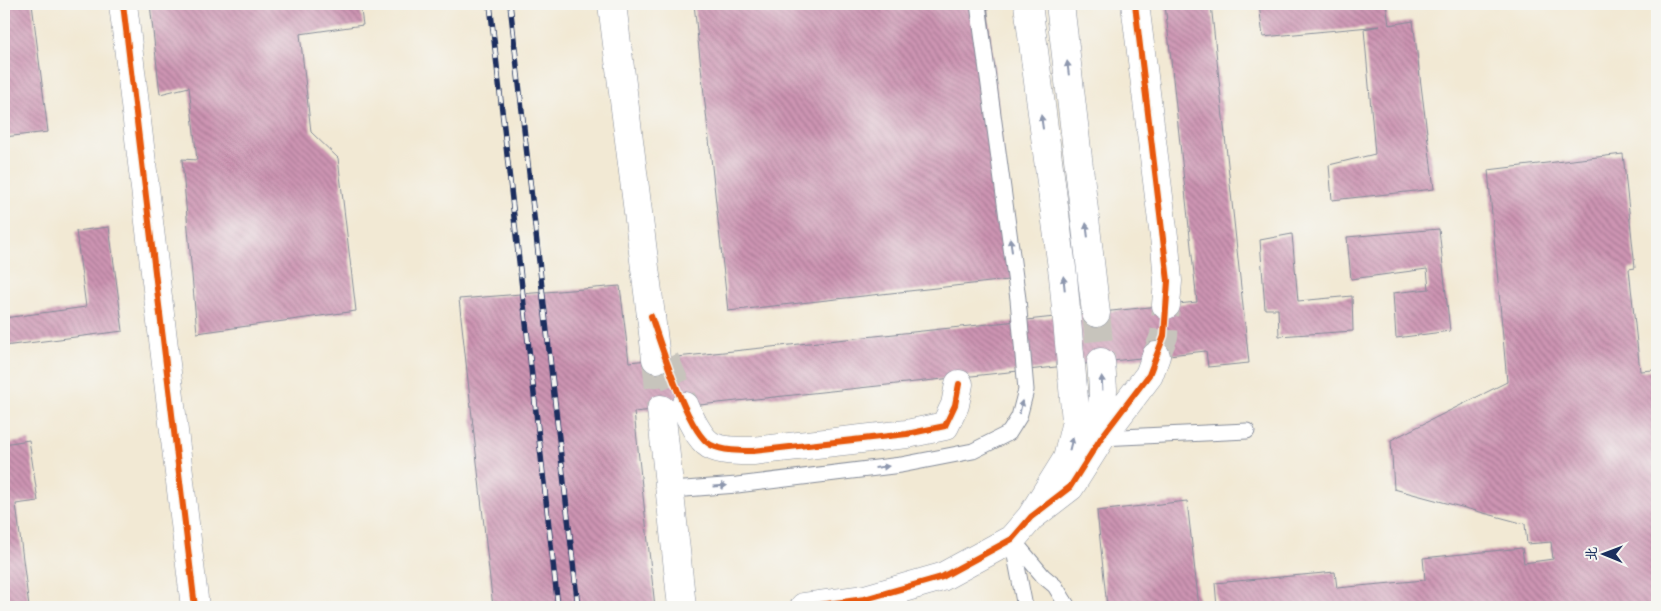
<svg xmlns="http://www.w3.org/2000/svg" width="1661" height="611" font-family="'Patrick Hand','LXGW WenKai TC',sans-serif">
<defs>
<pattern id="building-back-hatch" width="6" height="6" patternUnits="userSpaceOnUse" patternTransform="scale(1.25)"><rect width="6" height="6" fill="#cd94b2"/><path d="M-1 5l2 2M0 0l6 6M5-1l2 2" fill="none" stroke="#a67994"/></pattern>
</defs>
<rect width="100%" height="100%" fill="#f6f6f2"/>
<filter id="ink" filterUnits="userSpaceOnUse"><feTurbulence type="fractalNoise" baseFrequency=".02" numOctaves="2"/><feDisplacementMap in="SourceGraphic" scale="10" xChannelSelector="R" yChannelSelector="G"/><feConvolveMatrix kernelMatrix="1 2 1 2 8 2 1 2 1" color-interpolation-filters="sRGB"/></filter>
<filter id="wash" filterUnits="userSpaceOnUse"><feTurbulence type="fractalNoise" baseFrequency=".0096" numOctaves="4" result="noise"/><feDisplacementMap in="SourceGraphic" scale="20" xChannelSelector="R" yChannelSelector="G"/><feGaussianBlur stdDeviation="1.12" result="paint"/><feColorMatrix in="noise" values="0 0 0 0 0 0 0 0 0 0 0 0 0 0 0 0 0 1.4 0 .05"/><feComposite in="paint" operator="in"/></filter>
<g filter="url(#wash)">
<rect width="100%" height="100%" fill="#f2e9d4"/>
<g id="blocks">
<!-- building -->
<path fill="url(#building-back-hatch)" d="M4,4H32L48,132L4,137Z
M150,4H360L363,25L300,34L311,132L338,158L356,311L197,333L182,159L197,160L189,87L160,94Z
M694,4H987L1017,279L728,311Z
M1165,4H1211L1249,363L1208,367L1206,351L634,412L655,607H493L459,299L620,286L629,362L1197,302Z
M1259,4H1386L1389,25L1413,21L1434,189L1332,200L1329,165L1375,154L1364,29L1380,26L1263,37Z
M1623,154L1635,268L1629,269L1640,371L1654,370L1657,399V501L1654,502L1657,526V607H1217L1215,583L1335,572L1337,588L1425,580L1423,558L1522,548L1524,563L1553,559L1551,542L1527,544L1525,524L1394,489L1391,440L1507,382L1488,170Z
M109,227L123,331L4,346V318L86,307L76,231Z
M1439,229L1450,331L1396,338L1393,293L1429,289L1427,269L1351,279L1347,237Z
M1292,234L1298,301L1352,296L1353,331L1279,336L1278,309H1265L1260,240Z
M29,440L38,501L16,504L29,607H4V444Z
M1187,501L1199,607H1107L1097,511Z"/>
</g>
</g>
<g filter="url(#ink)">
<use href="#blocks" fill-opacity="0" stroke="#868c99" stroke-width="1"/>
<g fill="none" stroke-linecap="round" stroke-linejoin="round">
<!-- street-tunnel -->
<path stroke="#c7c4bc" stroke-width="28" stroke-dasharray="28 14" stroke-linecap="butt" d="M1096,313L1101,362
M1156,356L1164,336L1166,305
M665,359L685,406"/>
<!-- secondary-tunnel -->
<path stroke="#c7c4bc" stroke-width="28" stroke-dasharray="28 14" stroke-linecap="butt" d="M656,359L661,409"/>
<defs>
<path id="lane" d="M1101,438L1247,431
M672,490L737,485L901,465L973,451L1009,433L1019,417L1026,390L1018,299L978,4
M1012,539L1043,576L1055,586L1068,607
M1012,540L1025,607"/>
<path id="street" d="M123,4L195,607
M1028,4L1063,276L1076,421L1067,459L1031,517
M1060,4L1096,313
M1135,4L1165,245L1168,281L1166,305
M685,406C689,417 700,439 710,445C722,452 741,451 753,451L907,434L945,426L955,405L959,384
M1101,438L1103,389L1101,362
M804,607L865,599L942,577L1012,539L1031,517L1070,487L1101,438L1149,375L1156,356"/>
<path id="secondary" d="M651,316L656,359"/>
<path id="primary" d="M612,4L651,316
M661,409L682,607"/>
</defs>
<!-- lane casing -->
<use href="#lane" stroke="#868c99" stroke-width="17"/>
<!-- street casing -->
<use href="#street" stroke="#868c99" stroke-width="29"/>
<!-- secondary casing -->
<use href="#secondary" stroke="#868c99" stroke-width="29"/>
<!-- primary casing -->
<use href="#primary" stroke="#868c99" stroke-width="29"/>
<!-- lane -->
<use href="#lane" stroke="#fff" stroke-width="15"/>
<!-- street -->
<use href="#street" stroke="#fff" stroke-width="28"/>
<!-- secondary -->
<use href="#secondary" stroke="#fff" stroke-width="28"/>
<!-- primary -->
<use href="#primary" stroke="#fff" stroke-width="28"/>
<defs>
<path id="rail" d="M490,4L558,607
M510,4L578,607"/>
</defs>
<!-- rail casing -->
<use href="#rail" stroke="#1b2f5e" stroke-width="5.5"/>
<!-- rail -->
<use href="#rail" stroke="#f6f6f2" stroke-width="4" stroke-dasharray="11" stroke-linecap="butt"/>
<defs>
<path id="cycleway" d="M123,4L195,607
M651,316C660,342 688,434 711,445C723,451 740,451 753,451L907,434L945,426L955,405L959,384
M804,607L865,599L942,577L1012,539L1031,517L1070,487L1101,438L1149,375L1164,336L1168,281L1135,4"/>
</defs>
<!-- cycleway casing -->
<use href="#cycleway" stroke="#f6f6f2" stroke-width="9"/>
<!-- cycleway -->
<use href="#cycleway" stroke="#e8590c" stroke-width="6"/>
</g>
<!-- one-way arrows -->
<defs><path id="oneway-solid" d="M-6-.8H1V-3.2L6.5 0L1 3.2V.8H-6Z" transform="scale(1.25)"/></defs>
<g fill="#8d97ae">
<use href="#oneway-solid" transform="translate(1068 68) rotate(-97)"/>
<use href="#oneway-solid" transform="translate(1042 122) rotate(-98)"/>
<use href="#oneway-solid" transform="translate(1087 230) rotate(-97)"/>
<use href="#oneway-solid" transform="translate(1011 245) rotate(-98)"/>
<use href="#oneway-solid" transform="translate(1064 283) rotate(-96)"/>
<use href="#oneway-solid" transform="translate(1102 383) rotate(-93)"/>
<use href="#oneway-solid" transform="translate(1021 407) rotate(-76)"/>
<use href="#oneway-solid" transform="translate(1071 444) rotate(-76)"/>
<use href="#oneway-solid" transform="translate(882 467) rotate(-7)"/>
<use href="#oneway-solid" transform="translate(720 486) rotate(-4)"/>
</g>
</g>
<!-- margin -->
<rect width="1661" height="611" fill="none" stroke="#f6f6f2" stroke-width="20"/>
<!-- north arrow -->
<g transform="translate(1604 554) rotate(271)" stroke="#f6f6f2" stroke-width="4" paint-order="stroke">
<path d="M0-4L9 19L0 12L-9 19Z" fill="#1b2f5e"/>
<text y="-8" font-size="14" font-weight="bold" text-anchor="middle" fill="#1b2f5e">北</text>
</g>
</svg>
